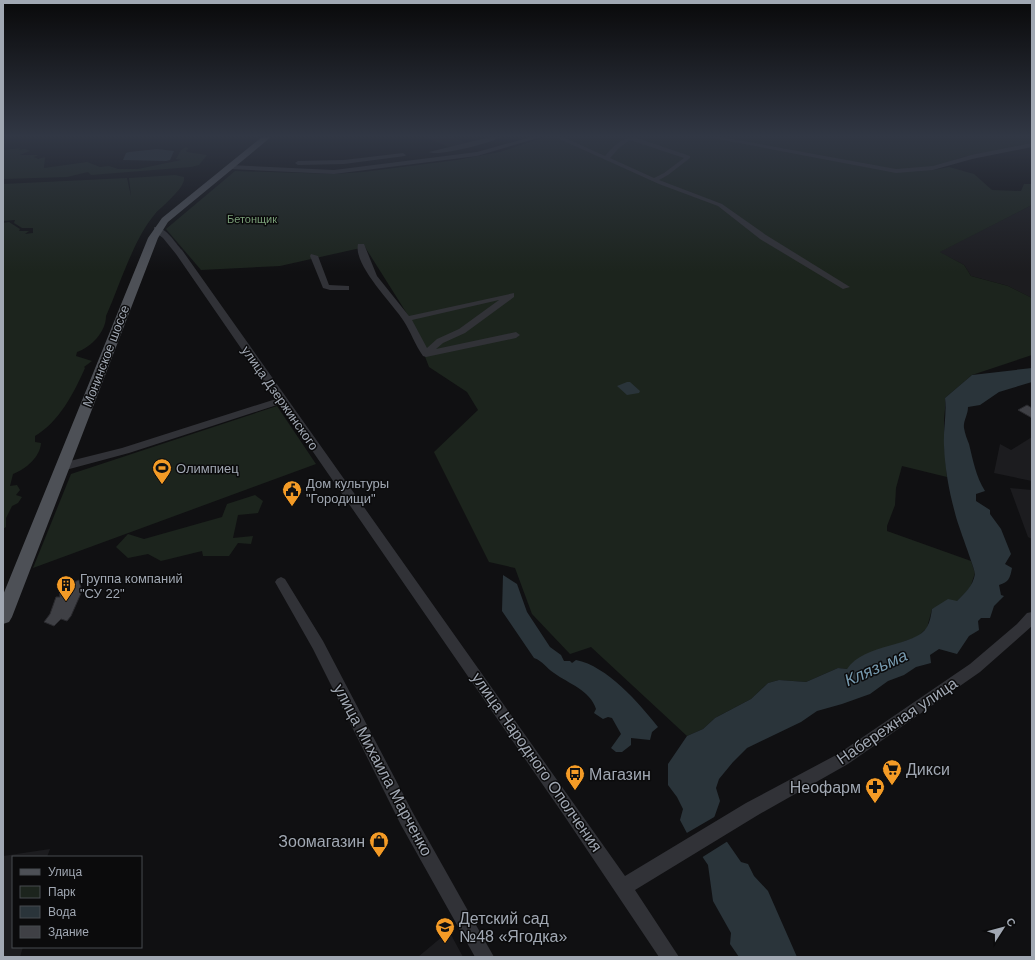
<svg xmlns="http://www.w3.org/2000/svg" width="1035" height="960" font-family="Helvetica,sans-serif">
<rect width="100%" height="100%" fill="#101012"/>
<!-- built -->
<path fill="#1c1c1f" d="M426,137H453L466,143L450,148Z
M1032,205V298L1008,286L971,276L964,265L939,252Z
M1032,437V481L994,473L1000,444L1011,450Z
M1010,488L1032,490V539L1028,537Z
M50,849L47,857H13V947H23L20,957H3V856Z
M449,931L463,957H418Z"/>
<!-- green -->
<path fill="#1c241d" d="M545,137H1032V144L963,157L930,168L933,170L949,167L974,174L992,190L1021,191L1024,184H1032V205L940,252L964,265L971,276L1008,286L1032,298V355L972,375L945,398C946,407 944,414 944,423C944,441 945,459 947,477L902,466L896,488L895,505L887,526V531L971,561L975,573L970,588L957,601L932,609L927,628L917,637L905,641L847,669L838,668L806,682L779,680L768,683L751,699L715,718L703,729L687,736L591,647L570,654L532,614L515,568L489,562L434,452L478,410L467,392L429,367L411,320L365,247L280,266L201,270L166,229L235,171L334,174L363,172L457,160L500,152Z
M3,147L5,150L21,148L18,150L25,149L30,151L20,155H38L34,157L38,159L45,157L44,168L87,162L100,167L109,166L118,169H138L181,160L176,159L181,150L186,147L189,149L186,150L187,152L207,155L199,165L191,167L91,175L88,172L67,177L3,179Z
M175,175L184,177C186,188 162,206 155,214C133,240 120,285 106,316C106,332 91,347 77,352L76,356L92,361L84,367L85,368C74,393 59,422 35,436V442L41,443C40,457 26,469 13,474L10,486L17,485L20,490L16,495L22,497L18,503L12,506L6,518V527L3,529V223L9,222L20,229L19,231H29L25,234L33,233V228H22L14,223L15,220L3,221V184L127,178L131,196L129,178Z
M277,406L316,464L33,568L71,474Z
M255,495L263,501L258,513L238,515L233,538L253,536L251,544L238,543L229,556H203L202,551L161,561L148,554L128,558L116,547L128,534L144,539L222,517L227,504Z"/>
<!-- water -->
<path fill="#2a343a" d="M157,149L174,151L170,160L166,161L123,160L126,153L129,152Z
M1032,368V382L999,392L980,405L968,407C968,415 963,421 964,428C965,434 967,439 969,444C973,460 976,477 985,491L976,494V501L990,510V514L1001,529L1011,554L1005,564L1012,568C1010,578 1009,582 999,585L1001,595L1004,596L994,606L990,618H981L978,621L979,630L969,636L957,654L939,649L930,655L931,663L916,667L904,675L888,681L870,694L842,704L817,711L801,722L747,748L733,762L719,779L716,788L720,801L714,818L716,826L741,862L748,864L754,876L768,891L797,957H739L730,944L731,933L713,901L708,865L689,837L680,820L683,809L677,797L668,785V764L687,736L703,729L715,718L751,699L768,683L779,680L806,682L838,668L847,669C864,643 916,647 927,627C930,622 931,615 932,609L948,599L957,601C965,593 973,586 975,574C975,569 957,523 955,513C949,491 945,469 944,446C943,430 947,413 945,398L972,375Z
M627,382H630L640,391L639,393L627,395L617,386Z
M503,575L517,584L527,612L550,647L561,655L564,661H570L572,663L576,660C607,666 639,703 658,727L652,732L650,740L631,738V745L622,752H616L611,748L621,734L612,718L608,717L603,719L594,713L596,709C590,690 569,684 554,673C546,668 543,661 534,658L502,611Z"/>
<!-- pier -->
<path fill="#101012" d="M716,816L718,825L728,841L701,858L685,834Z"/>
<!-- building -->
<path fill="#3f4045" stroke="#2a2a2e" d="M1027,405L1032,408V418L1018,410Z
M79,580L82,591L71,616L67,621L61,619L54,626L44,622L50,614L56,597H60L59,586L71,581L72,583Z"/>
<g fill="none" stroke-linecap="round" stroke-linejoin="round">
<!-- minor -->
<path fill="#313237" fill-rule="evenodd" d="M490,137H501C491,143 437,157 429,152Z
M531,137H541L477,156L334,174L230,169L227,167L230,165L334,170L477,152Z
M555,137H563L605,156C613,147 621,137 634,137L690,156V158L668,175L659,180L722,204L766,235L850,287L843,289L760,239L718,206L659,184ZM630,140L684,158L664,173L654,178L610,158L619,148Z
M707,137H721L896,169L933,166L971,155L1032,143V147L972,159L933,170L896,173Z
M403,153L406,155L405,156L344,164L298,165L295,163L298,161L344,160Z
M154,227C166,226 175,243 182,250L625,876L746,803L838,754L970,664L1017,624L1027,613L1032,612V626L980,672L848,764L758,815L635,890L679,957H659L563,814L280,404L129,453L62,471L58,470L57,467L58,464L122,448L276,399L176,254L163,238L154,231Z
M358,244H364L377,276L409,316L514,293V297L465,333L443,343L436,349L516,332L520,335L516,338L426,357L423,356C415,345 411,332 403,320C393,304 353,265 358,244ZM499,300L459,329L437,339L427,348L412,320Z
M311,254L318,256L329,285L349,286V290H330L323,288L310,256Z
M281,577L285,579L323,641L413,813L494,957H475L401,825L313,649L275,582L277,579Z"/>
<!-- major -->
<path fill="#4d5056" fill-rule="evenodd" d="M262,137H271L168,222L158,238L12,617L9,622L3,624V595L148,238L162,218Z"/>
</g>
<!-- sky -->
<linearGradient id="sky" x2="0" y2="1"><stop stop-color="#09090a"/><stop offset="0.5" stop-color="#313744"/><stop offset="1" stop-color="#313744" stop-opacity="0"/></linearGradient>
<rect width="1035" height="272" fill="url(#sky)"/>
<!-- icons -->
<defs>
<symbol id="stadium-pin" viewBox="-11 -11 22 30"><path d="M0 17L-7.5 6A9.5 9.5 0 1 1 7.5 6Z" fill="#f49b26" stroke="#0b0b0c"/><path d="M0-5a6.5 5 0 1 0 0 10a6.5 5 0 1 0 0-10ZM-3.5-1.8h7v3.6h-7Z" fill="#111"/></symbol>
<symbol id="civic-pin" viewBox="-11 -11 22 30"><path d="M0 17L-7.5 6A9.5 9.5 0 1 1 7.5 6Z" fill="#f49b26" stroke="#0b0b0c"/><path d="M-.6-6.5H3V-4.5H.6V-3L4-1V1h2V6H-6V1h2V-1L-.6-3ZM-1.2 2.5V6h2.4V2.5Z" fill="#111"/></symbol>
<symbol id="building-pin" viewBox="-11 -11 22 30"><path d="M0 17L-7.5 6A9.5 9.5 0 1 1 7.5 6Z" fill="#f49b26" stroke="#0b0b0c"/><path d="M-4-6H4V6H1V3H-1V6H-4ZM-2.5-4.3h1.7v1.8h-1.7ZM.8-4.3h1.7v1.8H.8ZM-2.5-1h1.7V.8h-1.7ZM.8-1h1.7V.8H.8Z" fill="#111"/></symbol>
<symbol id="supermarket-pin" viewBox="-11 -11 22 30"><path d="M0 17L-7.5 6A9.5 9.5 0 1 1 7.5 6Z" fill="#f49b26" stroke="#0b0b0c"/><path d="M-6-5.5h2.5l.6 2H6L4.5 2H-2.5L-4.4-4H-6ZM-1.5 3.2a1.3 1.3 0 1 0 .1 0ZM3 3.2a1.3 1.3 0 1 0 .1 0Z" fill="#111"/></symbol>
<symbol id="bus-pin" viewBox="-11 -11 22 30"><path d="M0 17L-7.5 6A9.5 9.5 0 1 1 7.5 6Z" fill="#f49b26" stroke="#0b0b0c"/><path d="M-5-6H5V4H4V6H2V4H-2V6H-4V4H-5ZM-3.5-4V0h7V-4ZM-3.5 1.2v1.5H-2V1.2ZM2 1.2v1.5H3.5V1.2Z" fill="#111"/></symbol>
<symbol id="pharmacy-pin" viewBox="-11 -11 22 30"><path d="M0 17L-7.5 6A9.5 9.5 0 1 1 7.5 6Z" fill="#f49b26" stroke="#0b0b0c"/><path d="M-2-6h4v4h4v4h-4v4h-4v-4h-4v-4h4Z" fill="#111"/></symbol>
<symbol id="shop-pin" viewBox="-11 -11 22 30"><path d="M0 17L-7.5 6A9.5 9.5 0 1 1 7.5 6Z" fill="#f49b26" stroke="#0b0b0c"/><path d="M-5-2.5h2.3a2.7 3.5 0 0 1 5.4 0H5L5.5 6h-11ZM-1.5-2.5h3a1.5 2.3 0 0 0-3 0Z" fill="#111"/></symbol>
<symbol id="school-pin" viewBox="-11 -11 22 30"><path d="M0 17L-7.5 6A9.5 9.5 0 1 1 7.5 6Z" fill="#f49b26" stroke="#0b0b0c"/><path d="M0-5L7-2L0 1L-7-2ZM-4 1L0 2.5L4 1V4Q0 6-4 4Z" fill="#111"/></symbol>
</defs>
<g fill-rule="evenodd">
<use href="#stadium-pin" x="151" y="457" width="22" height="30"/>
<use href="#civic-pin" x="281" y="479" width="22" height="30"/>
<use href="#building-pin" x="55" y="574" width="22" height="30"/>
<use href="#supermarket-pin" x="881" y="758" width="22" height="30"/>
<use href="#bus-pin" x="564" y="763" width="22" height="30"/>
<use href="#pharmacy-pin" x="864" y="776" width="22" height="30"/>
<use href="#shop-pin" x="368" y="830" width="22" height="30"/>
<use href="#school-pin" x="434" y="916" width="22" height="30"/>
</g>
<g text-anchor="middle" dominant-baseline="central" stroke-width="3" stroke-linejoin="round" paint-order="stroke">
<!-- far-park labels -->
<g font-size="11" fill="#799e77" stroke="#0b0b0c">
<text x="252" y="219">Бетонщик</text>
</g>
<!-- street labels -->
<g font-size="13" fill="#a1a8b3" stroke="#0b0b0c">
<text transform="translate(106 356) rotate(-69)">Монинское шоссе</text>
<text transform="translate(280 398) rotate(55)">улица Дзержинского</text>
</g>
<!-- poi labels -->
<g font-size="13" fill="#a1a8b3" stroke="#0b0b0c" text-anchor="start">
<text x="176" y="468">Олимпиец</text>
<text x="306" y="483">Дом культуры<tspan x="306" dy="15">"Городищи"</tspan></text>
<text x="80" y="578">Группа компаний<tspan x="80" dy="15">"СУ 22"</tspan></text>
</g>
<!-- near-street labels -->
<g font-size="16" fill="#a1a8b3" stroke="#0b0b0c">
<text transform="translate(897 721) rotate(-34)">Набережная улица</text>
<text transform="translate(537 762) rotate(55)">улица Народного Ополчения</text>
<text transform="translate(383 770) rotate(62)">улица Михаила Марченко</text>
</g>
<!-- near-poi labels -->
<g font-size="16" fill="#a1a8b3" stroke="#0b0b0c" text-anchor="start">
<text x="906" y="769">Дикси</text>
<text x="589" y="774">Магазин</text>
<text x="861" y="787" text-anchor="end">Неофарм</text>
<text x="365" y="841" text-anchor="end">Зоомагазин</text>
<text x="459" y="918">Детский сад<tspan x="459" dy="18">№48 «Ягодка»</tspan></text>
</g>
<!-- near-water labels -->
<g font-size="17" font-style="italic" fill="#779aaf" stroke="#0b0b0c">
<text transform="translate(876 668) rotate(-24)">Клязьма</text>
</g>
</g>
<!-- border -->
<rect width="1035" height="960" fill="none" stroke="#a1a8b3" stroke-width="8"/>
<!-- legend -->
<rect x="12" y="856" width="130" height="92" fill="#0b0b0c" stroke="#474a4f"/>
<rect x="20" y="869" width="20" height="6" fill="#4d5056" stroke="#474a4f"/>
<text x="48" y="876" font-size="12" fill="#a1a8b3">Улица</text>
<rect x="20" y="886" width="20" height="12" fill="#1c241d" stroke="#474a4f"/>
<text x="48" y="896" font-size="12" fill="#a1a8b3">Парк</text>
<rect x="20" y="906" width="20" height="12" fill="#2a343a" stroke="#474a4f"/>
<text x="48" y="916" font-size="12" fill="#a1a8b3">Вода</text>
<rect x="20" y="926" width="20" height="12" fill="#3f4045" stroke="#474a4f"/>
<text x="48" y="936" font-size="12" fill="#a1a8b3">Здание</text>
<!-- north arrow -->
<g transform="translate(1003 928) rotate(54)" stroke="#0b0b0c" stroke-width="3" paint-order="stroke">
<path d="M0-3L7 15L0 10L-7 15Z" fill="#a1a8b3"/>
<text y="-6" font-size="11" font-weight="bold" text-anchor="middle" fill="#a1a8b3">С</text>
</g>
</svg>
